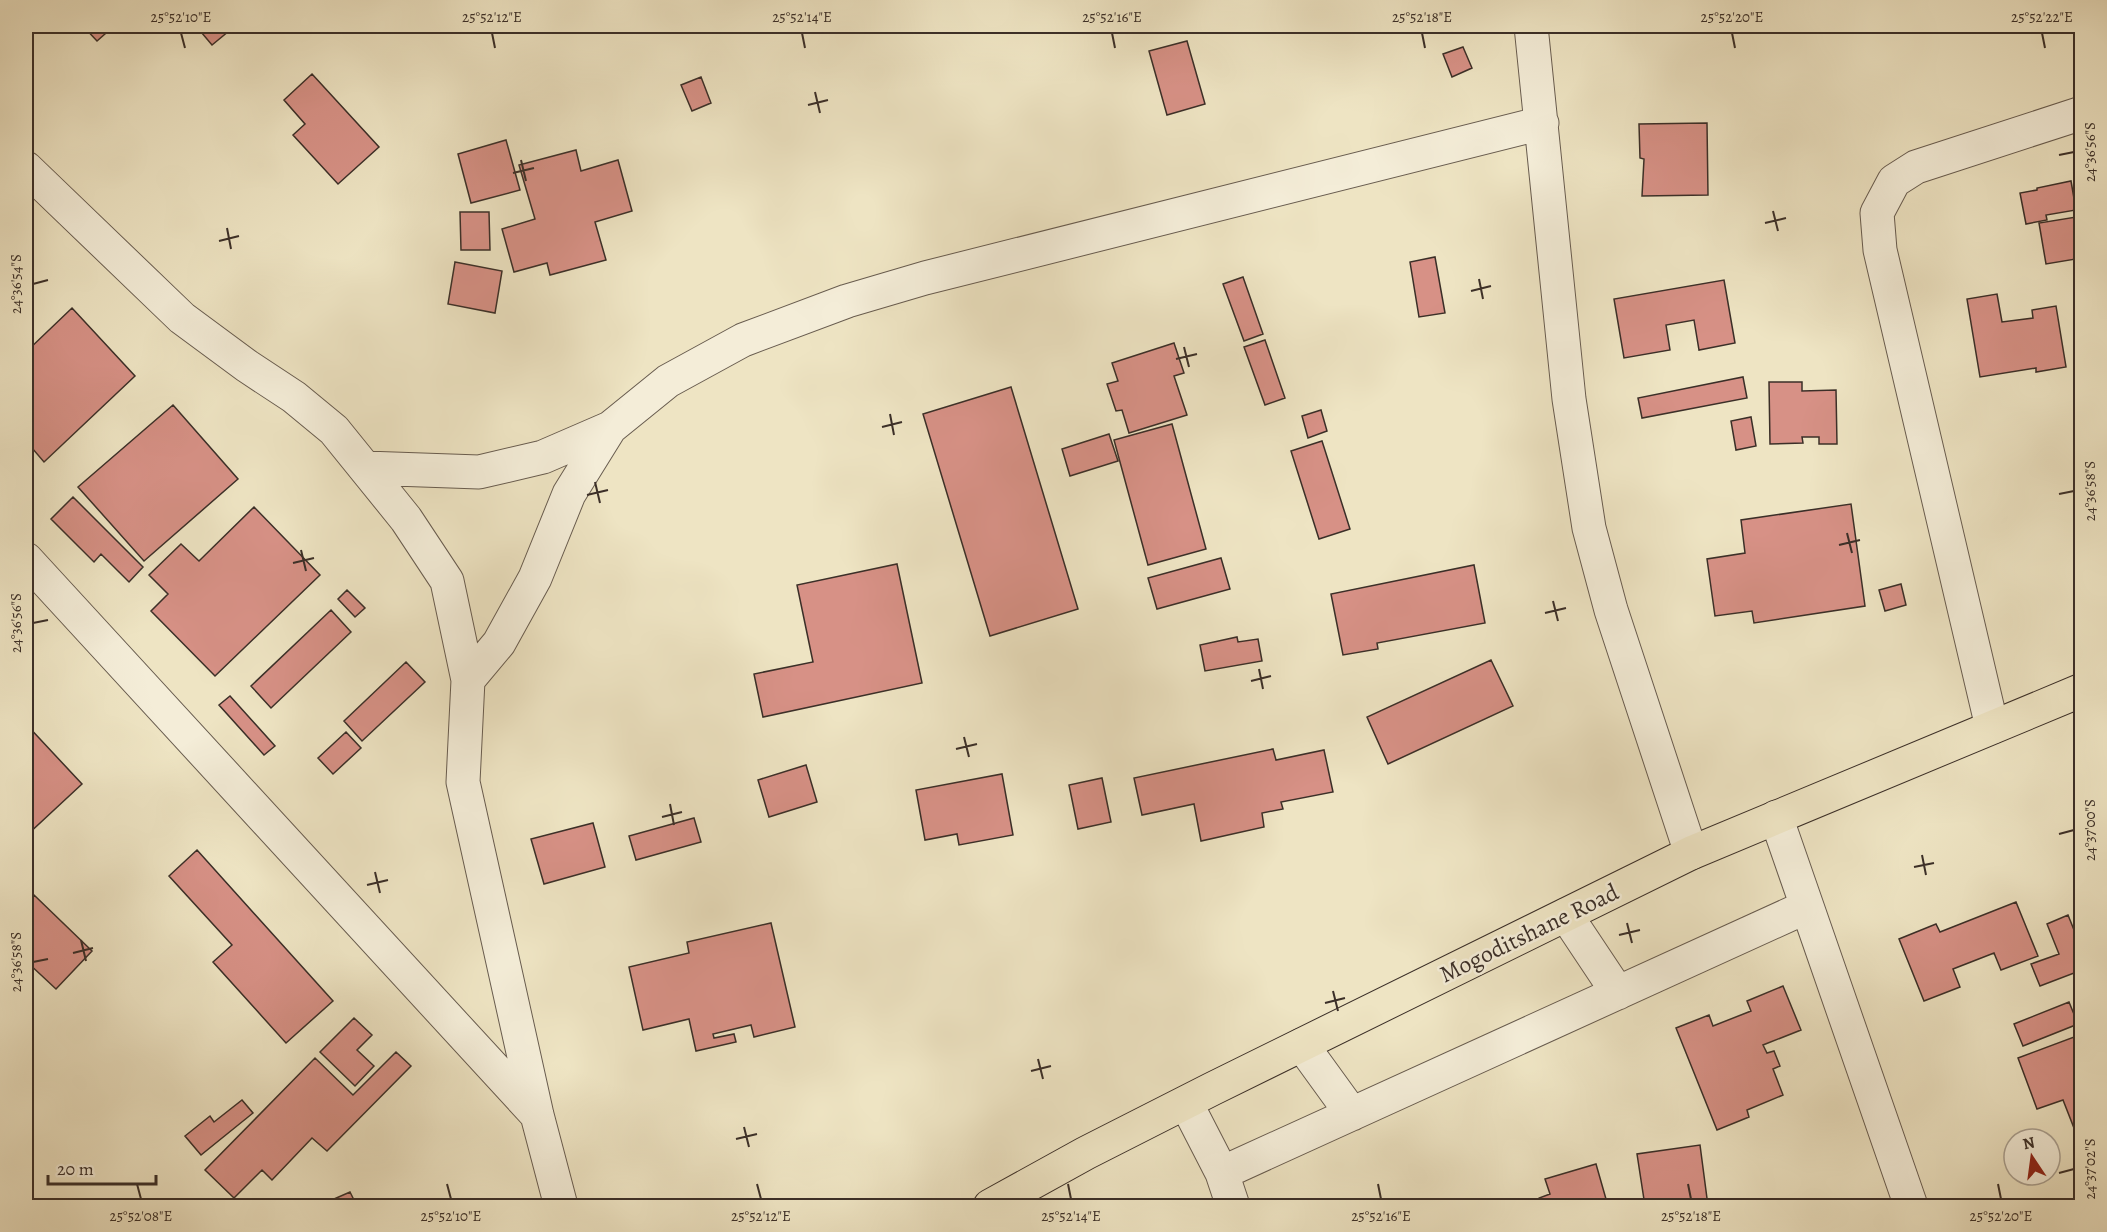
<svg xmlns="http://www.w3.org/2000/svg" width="2107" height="1232" font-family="Alegreya,serif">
<rect width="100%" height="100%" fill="#eee4c3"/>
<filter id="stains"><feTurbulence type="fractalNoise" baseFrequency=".00333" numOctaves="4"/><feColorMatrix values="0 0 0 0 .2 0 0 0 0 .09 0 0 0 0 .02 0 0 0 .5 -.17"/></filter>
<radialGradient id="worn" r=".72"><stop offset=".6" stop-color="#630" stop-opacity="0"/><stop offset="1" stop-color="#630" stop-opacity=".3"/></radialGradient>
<!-- building -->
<path fill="#d79186" stroke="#3b2f28" stroke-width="1.5" d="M83,26H114L97,41Z
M196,26H235L212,45Z
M1829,26H1860L1830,32Z
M1187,41L1205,104L1167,115L1149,51Z
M1463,47L1472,68L1452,77L1443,54Z
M312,74L379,147L338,184L293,135L305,124L284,100Z
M701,77L711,103L692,111L681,85Z
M1707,123L1708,195L1642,196L1644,159L1640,158L1639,124Z
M506,140L520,190L471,203L458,154Z
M576,150L581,171L618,160L632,211L595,222L606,260L550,275L547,263L514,272L502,229L535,219L519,165Z
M2071,181L2076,210L2046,215L2047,220L2026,224L2020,193L2037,190V188Z
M460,212H489L490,250H461Z
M2076,217L2082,258L2046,264L2039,223Z
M1435,257L1445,313L1419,317L1410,262Z
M455,262L502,271L495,313L448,304Z
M1243,277L1263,334L1244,341L1223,284Z
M1724,280L1735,343L1699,350L1694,320L1666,325L1670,350L1624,358L1614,299Z
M1997,294L2002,322L2033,318L2032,310L2056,306L2066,367L2036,372V368L1980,377L1967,299Z
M72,308L135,376L44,462L26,441V352Z
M1265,340L1285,398L1265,405L1244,347Z
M1174,343L1184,373L1174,376L1187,415L1129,433L1122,410L1116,411L1107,384L1118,381L1112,363Z
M1743,377L1747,398L1642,418L1638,398Z
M1769,382H1802V391L1836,390L1837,444H1819V437H1802L1803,443L1770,444Z
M1011,387L1078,609L990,636L923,414Z
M173,405L238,479L144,561L78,487Z
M1321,410L1327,431L1308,438L1302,416Z
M1751,417L1756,446L1736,450L1731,421Z
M1172,424L1206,549L1148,565L1114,440Z
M1109,434L1118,461L1070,476L1062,449Z
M1322,441L1350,529L1319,539L1291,451Z
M73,497L143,567L129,582L101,554L94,562L51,519Z
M1851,504L1865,606L1754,623L1752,611L1715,616L1707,559L1745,553L1741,520Z
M254,507L320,575L215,676L151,611L168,594L149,575L181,544L199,561Z
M1221,558L1230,589L1157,609L1148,578Z
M897,564L922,683L763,717L754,674L813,662L797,585Z
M1474,565L1485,623L1377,643L1378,649L1343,655L1331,594Z
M1901,584L1906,605L1885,611L1879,590Z
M347,590L365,608L355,617L338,599Z
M331,610L351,632L271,708L251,686Z
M1237,637L1238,642L1258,639L1262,661L1205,671L1200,645Z
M1491,660L1513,706L1388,764L1367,717Z
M406,662L425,682L362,741L344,721Z
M230,696L275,746L264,755L219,705Z
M26,724L82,784L26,836Z
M346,732L361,748L333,774L318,758Z
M1273,749L1276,760L1324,750L1333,792L1281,802L1283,809L1262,813L1264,827L1201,841L1194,804L1142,815L1134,778Z
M806,765L817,802L769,817L758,780Z
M1002,774L1013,835L959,845L957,834L925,840L916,790Z
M1102,778L1111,822L1078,829L1069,785Z
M694,818L701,842L636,860L629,836Z
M593,823L605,867L544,884L531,839Z
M197,850L333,1001L286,1043L213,962L232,945L169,876Z
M34,895L92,951L56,989L26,961V904Z
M2016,902L2038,956L2001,970L1994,953L1953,969L1960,987L1924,1001L1899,939L1936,924L1940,932Z
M2068,915L2082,950V970L2040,986L2031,964L2059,954L2047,924Z
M771,923L795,1027L754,1037L751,1025L713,1034L714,1038L734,1034L736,1042L696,1051L689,1019L643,1030L629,967L689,953L687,942Z
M1783,986L1801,1030L1763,1045L1767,1053L1774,1051L1780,1066L1773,1069L1783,1095L1747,1110L1749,1117L1717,1130L1676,1028L1709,1015L1713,1026L1751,1011L1747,1001Z
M2069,1002L2078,1024L2023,1046L2014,1024Z
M354,1018L372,1035L357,1050L374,1066L355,1086L320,1052Z
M2082,1034V1126L2074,1128L2063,1100L2037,1109L2018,1058Z
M396,1052L411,1066L327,1151L312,1138L272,1180L262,1170L234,1198L205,1170L315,1058L353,1095Z
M242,1100L253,1113L201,1155L185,1136L210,1116L214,1122Z
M1700,1145L1708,1206H1645L1637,1154Z
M1596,1164L1608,1206H1527L1536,1204L1539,1198L1550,1194L1545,1179Z
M350,1192L357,1206H318Z
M2080,1194L2082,1206H2068Z"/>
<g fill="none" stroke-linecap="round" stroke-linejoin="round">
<defs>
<path id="minor" d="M1531,26L1569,399L1589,528L1611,610L1691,853
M26,168L182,318L247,366L294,397L334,430L406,519L447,581L468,680
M365,468L479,472L543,457L610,428
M26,559L536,1114
M1992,727L1880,250L1877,213L1894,181L1916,167L2082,113
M1776,817L1911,1206
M1566,915L1618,993
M1302,1045L1352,1114
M1186,1103L1222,1173L1233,1206
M1222,1173L1806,907
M561,1206L537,1115L463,782L468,680L499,643L535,578L569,494L610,428L668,381L743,340L847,301L925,278L1542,123"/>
<path id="major" d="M990,1206L1086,1153L1212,1089L1691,853L2082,690"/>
</defs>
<!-- minor casing -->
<use href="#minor" stroke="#685c4f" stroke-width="35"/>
<!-- major casing -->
<use href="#major" stroke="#3b2f28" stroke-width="35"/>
<!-- minor -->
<use href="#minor" stroke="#f4edd8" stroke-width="33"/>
<!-- major -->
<use href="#major" stroke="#eee4c3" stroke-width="33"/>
</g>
<!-- ticks -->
<path fill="none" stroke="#3b2f28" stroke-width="2" d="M181,33L185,48M492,33L495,48M802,33L805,48M1112,33L1115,48M1422,33L1425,48M1732,33L1735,48M2042,33L2045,48M815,92L820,113M808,105L828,100M2059,155L2074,152M521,160L526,181M513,173L534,168M1773,211L1778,231M1765,223L1786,218M227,228L231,249M219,241L239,236M1479,279L1483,299M33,284L48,280M1471,291L1491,286M1184,347L1189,367M1176,359L1197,354M890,414L894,435M882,427L902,422M595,482L600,503M2059,494L2074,491M587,495L608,490M1847,533L1852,553M1839,545L1860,540M301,550L306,571M293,563L314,558M1553,601L1558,621M1545,613L1566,608M33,623L48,620M1259,669L1263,689M1251,681L1271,676M964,737L969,757M956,749L977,744M670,804L674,825M662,817L682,812M2059,834L2074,830M1922,855L1926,875M1914,867L1934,863M375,872L380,893M367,885L388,880M1627,923L1632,943M1619,935L1640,930M81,940L86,961M73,953L93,948M33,962L48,959M1333,991L1338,1011M1325,1003L1345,998M1038,1059L1043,1079M1031,1071L1051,1066M744,1127L749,1147M736,1139L757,1134M2059,1173L2074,1169M137,1184L141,1199M447,1184L451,1199M757,1184L761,1199M1068,1184L1071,1199M1378,1184L1381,1199M1688,1184L1691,1199M1998,1184L2001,1199"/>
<g text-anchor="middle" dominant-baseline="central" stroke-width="5" stroke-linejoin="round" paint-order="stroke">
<!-- street labels -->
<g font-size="24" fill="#3b2f28" stroke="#f4edd8">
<text transform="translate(1529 933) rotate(-26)">Mogoditshane Road</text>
</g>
</g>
<!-- margin -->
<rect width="2107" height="1232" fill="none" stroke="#eee4c3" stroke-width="66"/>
<!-- north arrow -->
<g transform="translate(2032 1157) rotate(347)"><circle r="28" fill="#f4edd8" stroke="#aaa192" stroke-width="1.5"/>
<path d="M0-4.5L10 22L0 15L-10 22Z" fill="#8f2418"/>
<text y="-9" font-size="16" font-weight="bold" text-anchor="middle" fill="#3b2f28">N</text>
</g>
<!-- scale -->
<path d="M48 1175v9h108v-9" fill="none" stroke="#3b2f28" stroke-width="3"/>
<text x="57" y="1175" font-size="18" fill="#3b2f28" stroke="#f4edd8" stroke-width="4.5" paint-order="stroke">20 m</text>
<rect x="33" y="33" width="2041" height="1166" fill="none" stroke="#3b2f28" stroke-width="2"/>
<g font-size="15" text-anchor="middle" fill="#3b2f28">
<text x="181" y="22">25°52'10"E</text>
<text x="492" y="22">25°52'12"E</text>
<text x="802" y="22">25°52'14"E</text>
<text x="1112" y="22">25°52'16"E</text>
<text x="1422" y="22">25°52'18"E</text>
<text x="1732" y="22">25°52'20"E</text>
<text x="2042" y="22">25°52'22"E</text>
<text transform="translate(2090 152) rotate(-90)" y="5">24°36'56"S</text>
<text transform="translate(16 284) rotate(-90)" y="5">24°36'54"S</text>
<text transform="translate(2090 491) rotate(-90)" y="5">24°36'58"S</text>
<text transform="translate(16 623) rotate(-90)" y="5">24°36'56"S</text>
<text transform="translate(2090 830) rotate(-90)" y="5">24°37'00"S</text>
<text transform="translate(16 962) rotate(-90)" y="5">24°36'58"S</text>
<text transform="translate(2090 1169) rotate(-90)" y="5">24°37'02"S</text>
<text x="141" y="1221">25°52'08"E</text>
<text x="451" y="1221">25°52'10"E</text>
<text x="761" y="1221">25°52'12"E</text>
<text x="1071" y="1221">25°52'14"E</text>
<text x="1381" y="1221">25°52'16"E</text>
<text x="1691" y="1221">25°52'18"E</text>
<text x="2001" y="1221">25°52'20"E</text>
</g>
<rect width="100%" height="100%" filter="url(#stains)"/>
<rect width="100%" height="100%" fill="url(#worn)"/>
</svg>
